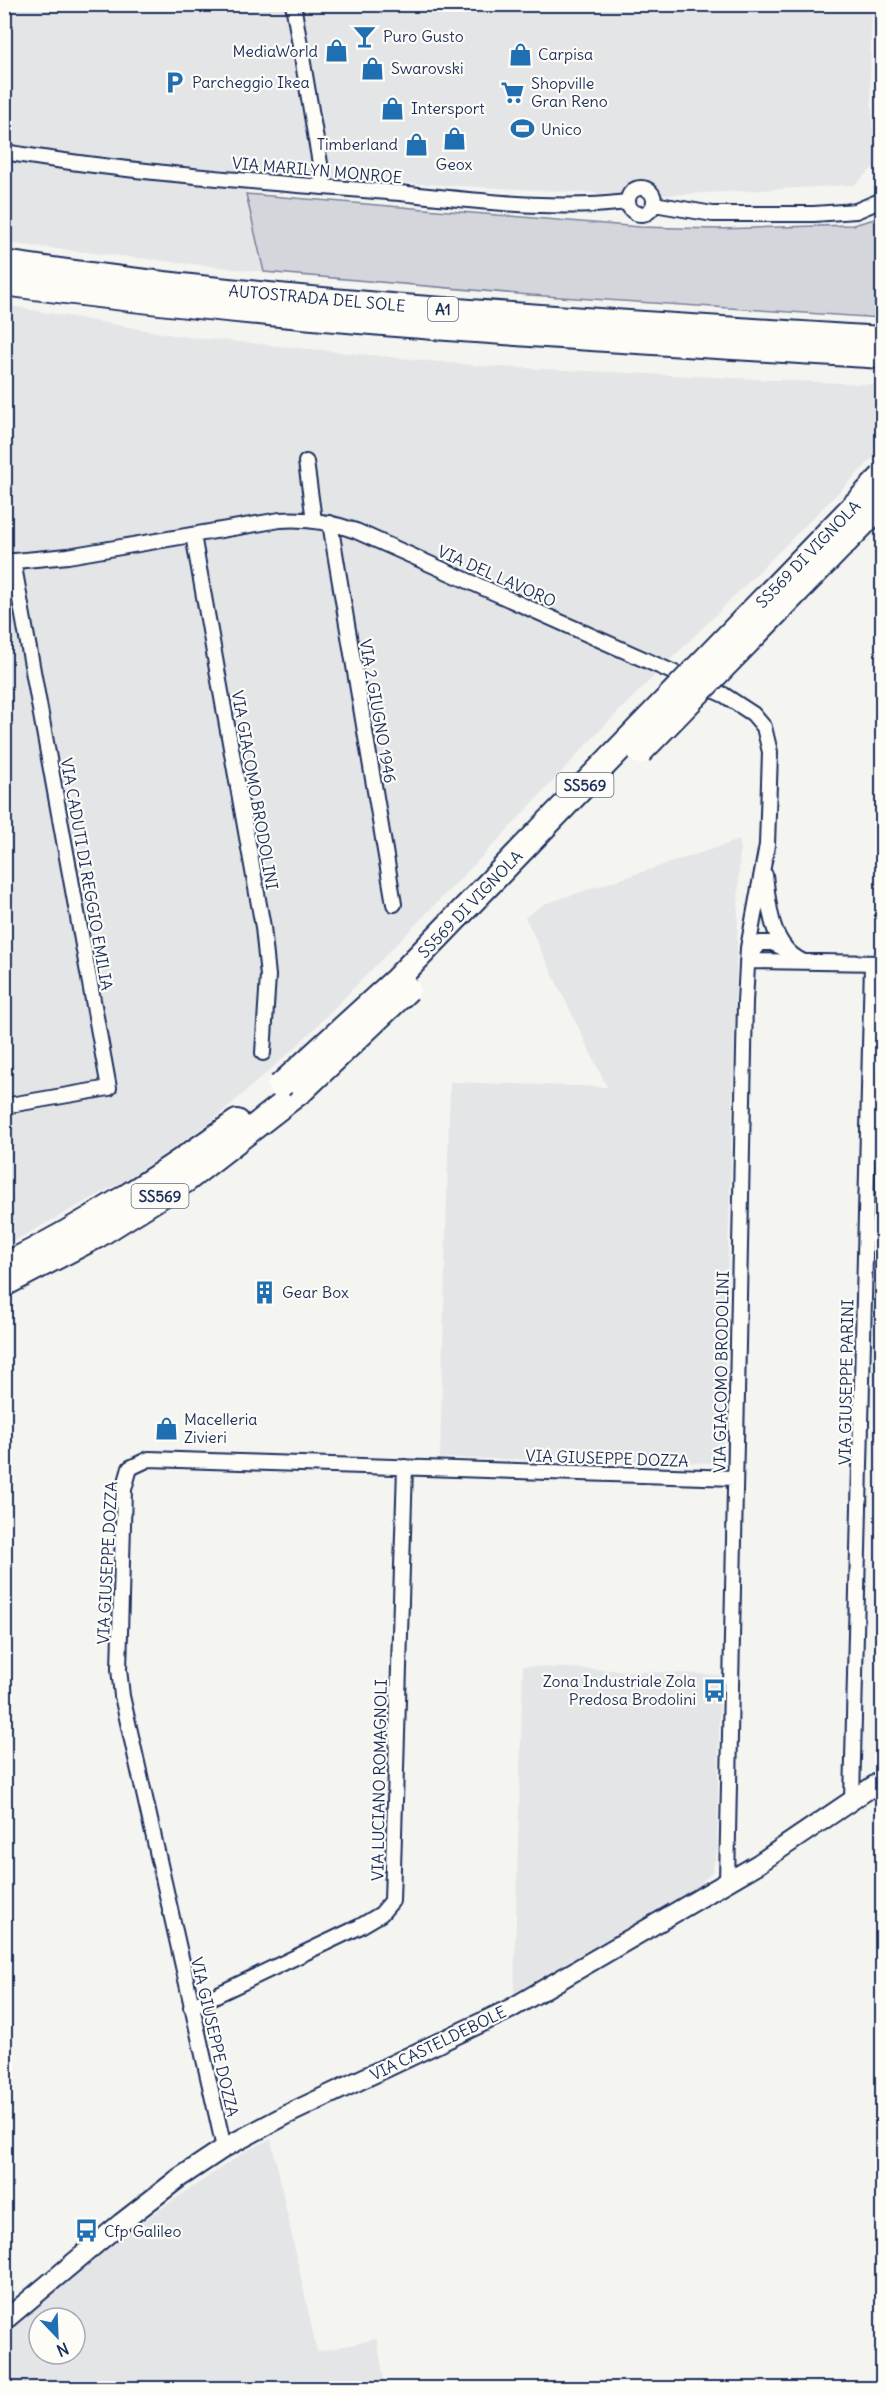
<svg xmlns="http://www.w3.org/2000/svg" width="887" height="2393" font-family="Delius,sans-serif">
<rect width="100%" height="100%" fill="#f4f4f1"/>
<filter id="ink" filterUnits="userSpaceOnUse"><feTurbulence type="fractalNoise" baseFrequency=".0167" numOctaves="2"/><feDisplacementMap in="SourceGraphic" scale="12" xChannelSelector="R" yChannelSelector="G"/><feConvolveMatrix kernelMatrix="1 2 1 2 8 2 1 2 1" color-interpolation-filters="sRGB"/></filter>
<g filter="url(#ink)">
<!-- built -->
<path fill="#e4e5e6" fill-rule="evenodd" d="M4,5H872L870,79L875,166L854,185L648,196L243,174L264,272L5,243Z
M4,305L179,336L480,366L882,385V449L605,725L500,838L298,1045L211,1122L127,1179L5,1246Z
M740,840L722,1463L440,1458L450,1082L607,1087L525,917L544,904Z
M874,1279H882V1447L874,1434Z
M523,1666L720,1675L717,1850L712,1872L695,1889L514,1993Z
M271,2139L317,2352L377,2339L385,2388H5V2331L118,2238L244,2152ZM39,2318H75V2354H39Z"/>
<!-- green -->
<path fill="#d4d6db" stroke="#78829c" stroke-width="1.5" d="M246,194L640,227L716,229L853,225L882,217V318L530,295L264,272Z"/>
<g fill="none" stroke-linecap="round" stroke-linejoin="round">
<defs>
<path id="street" d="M293,4L324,187
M4,152C131,173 260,182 388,192C467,199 549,212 627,202
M628 201a13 13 0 1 1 26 0a13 13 0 1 1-26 0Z
M654,204L713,214H814L856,211L882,200
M306,462L314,520
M330,523L394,904
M193,535L263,927L268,976L263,1053
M4,562L68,556L280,520C307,518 331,522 356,531L724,695L753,714L764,727L770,752L767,845L748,948L745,1002L727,1882
M765,875C769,905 770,946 802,961
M748,959L760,943H772L785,949
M747,961L882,963
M4,1106L109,1088L13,561
M852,1801L872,963
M191,2007L359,1927L381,1914L392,1901L405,1467
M224,2148L122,1696L119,1669L124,1489L130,1468L149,1459L735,1478"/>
<path id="secondary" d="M4,2321L121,2223L179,2178L224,2148L286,2115L510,2009L758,1864L882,1780"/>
<path id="highway" d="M4,263C295,306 590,320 882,339
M4,283C296,323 589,338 882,356
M4,1266C87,1225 162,1175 237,1122
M4,1284L98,1235L186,1180L303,1089"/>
</defs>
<!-- street casing -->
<use href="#street" stroke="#1b2f5e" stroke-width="18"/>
<!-- secondary casing -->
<use href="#secondary" stroke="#1b2f5e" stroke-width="22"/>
<!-- highway casing -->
<use href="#highway" stroke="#1b2f5e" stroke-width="28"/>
<!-- street -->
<use href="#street" stroke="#fdfcf7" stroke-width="14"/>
<!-- secondary -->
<use href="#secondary" stroke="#fdfcf7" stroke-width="18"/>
<!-- highway -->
<use href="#highway" stroke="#fdfcf7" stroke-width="24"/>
<defs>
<path id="highway-bridge" d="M640,752L882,504
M280,1086L396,980L882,477
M303,1089L408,989"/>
</defs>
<!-- highway-bridge casing -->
<use href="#highway-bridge" stroke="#1b2f5e" stroke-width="28" stroke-linecap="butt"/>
<!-- highway-bridge -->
<use href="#highway-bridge" stroke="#fdfcf7" stroke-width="24"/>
</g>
</g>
<!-- icons -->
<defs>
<symbol id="bar-bare" viewBox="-9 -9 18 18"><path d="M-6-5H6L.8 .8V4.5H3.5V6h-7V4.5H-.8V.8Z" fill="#1f6fb2" stroke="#fdfcf7" stroke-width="2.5" paint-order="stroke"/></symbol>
<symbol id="shop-bare" viewBox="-9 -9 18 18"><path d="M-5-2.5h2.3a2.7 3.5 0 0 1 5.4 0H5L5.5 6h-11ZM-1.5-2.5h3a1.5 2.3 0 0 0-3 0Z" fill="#1f6fb2" stroke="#fdfcf7" stroke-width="2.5" paint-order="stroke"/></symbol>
<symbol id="parking-bare" viewBox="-9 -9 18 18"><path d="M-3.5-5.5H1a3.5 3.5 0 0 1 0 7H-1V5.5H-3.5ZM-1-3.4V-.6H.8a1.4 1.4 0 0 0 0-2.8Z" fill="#1f6fb2" stroke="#fdfcf7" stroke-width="2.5" paint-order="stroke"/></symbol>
<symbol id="supermarket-bare" viewBox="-9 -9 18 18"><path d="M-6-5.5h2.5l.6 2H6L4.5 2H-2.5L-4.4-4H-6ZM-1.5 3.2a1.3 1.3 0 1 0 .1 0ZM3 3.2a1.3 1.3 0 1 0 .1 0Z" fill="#1f6fb2" stroke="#fdfcf7" stroke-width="2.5" paint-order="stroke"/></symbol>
<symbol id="stadium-bare" viewBox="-9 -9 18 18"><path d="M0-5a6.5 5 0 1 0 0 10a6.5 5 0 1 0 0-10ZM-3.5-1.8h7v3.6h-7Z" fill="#1f6fb2" stroke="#fdfcf7" stroke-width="2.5" paint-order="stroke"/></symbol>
<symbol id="building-bare" viewBox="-9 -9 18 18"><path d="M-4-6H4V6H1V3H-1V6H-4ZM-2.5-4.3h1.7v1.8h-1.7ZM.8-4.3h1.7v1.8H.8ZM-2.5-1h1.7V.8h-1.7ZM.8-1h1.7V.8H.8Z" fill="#1f6fb2" stroke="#fdfcf7" stroke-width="2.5" paint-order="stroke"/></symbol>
<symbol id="bus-bare" viewBox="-9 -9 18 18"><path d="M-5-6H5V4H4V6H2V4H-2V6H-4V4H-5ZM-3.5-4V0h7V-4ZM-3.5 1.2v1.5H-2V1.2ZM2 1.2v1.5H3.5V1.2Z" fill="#1f6fb2" stroke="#fdfcf7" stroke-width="2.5" paint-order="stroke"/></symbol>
</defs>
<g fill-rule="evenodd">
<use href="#bar-bare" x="348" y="20" width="33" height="33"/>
<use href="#shop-bare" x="320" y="34" width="33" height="33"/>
<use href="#shop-bare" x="504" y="38" width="33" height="33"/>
<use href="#shop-bare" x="356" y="52" width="33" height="33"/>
<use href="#parking-bare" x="158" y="66" width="33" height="33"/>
<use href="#supermarket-bare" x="496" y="76" width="33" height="33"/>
<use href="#shop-bare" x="376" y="92" width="33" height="33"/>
<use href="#stadium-bare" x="506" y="112" width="33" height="33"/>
<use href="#shop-bare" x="438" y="122" width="33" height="33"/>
<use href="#shop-bare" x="400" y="128" width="33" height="33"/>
<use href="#building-bare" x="248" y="1276" width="33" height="33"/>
<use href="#shop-bare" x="150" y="1412" width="33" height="33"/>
<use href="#bus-bare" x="698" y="1674" width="33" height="33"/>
<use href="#bus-bare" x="70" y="2214" width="33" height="33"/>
</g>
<g text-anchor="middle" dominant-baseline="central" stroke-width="4.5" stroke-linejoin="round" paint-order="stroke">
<!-- shield labels -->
<g fill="#fdfcf7" stroke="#5f6c8c" stroke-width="1.5">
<rect x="428" y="297" width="30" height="24" rx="4.5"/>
<rect x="556.5" y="773" width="57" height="24" rx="4.5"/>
<rect x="131.5" y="1184" width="57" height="24" rx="4.5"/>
</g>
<g font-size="15" font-weight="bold" fill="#1b2f5e">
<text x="443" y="309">A1</text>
<text x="585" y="785">SS569</text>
<text x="160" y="1196">SS569</text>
</g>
<!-- poi labels -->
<g font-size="16" fill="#1b2f5e" stroke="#fdfcf7" text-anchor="start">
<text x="383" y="36">Puro Gusto</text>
<text x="318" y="51" text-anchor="end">MediaWorld</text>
<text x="538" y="54">Carpisa</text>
<text x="391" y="68">Swarovski</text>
<text x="192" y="82">Parcheggio Ikea</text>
<text x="531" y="83">Shopville<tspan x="531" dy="18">Gran Reno</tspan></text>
<text x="411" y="108">Intersport</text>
<text x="541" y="129">Unico</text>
<text x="398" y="144" text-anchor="end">Timberland</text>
<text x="454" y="164" text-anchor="middle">Geox</text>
<text x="282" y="1292">Gear Box</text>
<text x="184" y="1419">Macelleria<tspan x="184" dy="18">Zivieri</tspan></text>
<text x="696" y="1681" text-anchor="end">Zona Industriale Zola<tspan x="696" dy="18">Predosa Brodolini</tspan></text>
<text x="104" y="2231">Cfp Galileo</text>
</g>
<!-- street labels -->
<g font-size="16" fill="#1b2f5e" stroke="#fdfcf7">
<text transform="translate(317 170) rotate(5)">VIA MARILYN MONROE</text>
<text transform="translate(317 298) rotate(5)">AUTOSTRADA DEL SOLE</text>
<text transform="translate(808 554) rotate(-46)">SS569 DI VIGNOLA</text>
<text transform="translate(497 576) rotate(24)">VIA DEL LAVORO</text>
<text transform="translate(378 711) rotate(80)">VIA 2 GIUGNO 1946</text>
<text transform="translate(255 790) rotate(80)">VIA GIACOMO BRODOLINI</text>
<text transform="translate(87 874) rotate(80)">VIA CADUTI DI REGGIO EMILIA</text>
<text transform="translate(470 904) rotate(-46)">SS569 DI VIGNOLA</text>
<text transform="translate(721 1372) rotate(-89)">VIA GIACOMO BRODOLINI</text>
<text transform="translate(846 1382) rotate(-89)">VIA GIUSEPPE PARINI</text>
<text transform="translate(607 1458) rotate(2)">VIA GIUSEPPE DOZZA</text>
<text transform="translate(107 1563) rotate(-87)">VIA GIUSEPPE DOZZA</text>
<text transform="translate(379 1780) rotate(-89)">VIA LUCIANO ROMAGNOLI</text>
<text transform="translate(215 2037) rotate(77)">VIA GIUSEPPE DOZZA</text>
<text transform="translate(438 2043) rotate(-26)">VIA CASTELDEBOLE</text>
</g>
</g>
<!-- margin -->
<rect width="887" height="2393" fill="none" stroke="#fdfcf7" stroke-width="24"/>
<rect x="12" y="12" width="863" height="2369" fill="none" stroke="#1b2f5e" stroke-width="2" filter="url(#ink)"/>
<!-- north arrow -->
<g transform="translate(57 2336) rotate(157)"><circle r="28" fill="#fdfcf7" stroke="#a3aaba" stroke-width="1.5"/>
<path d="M0-4.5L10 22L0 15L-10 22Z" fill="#1f6fb2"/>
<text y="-9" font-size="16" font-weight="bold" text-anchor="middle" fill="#1b2f5e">N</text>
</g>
</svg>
